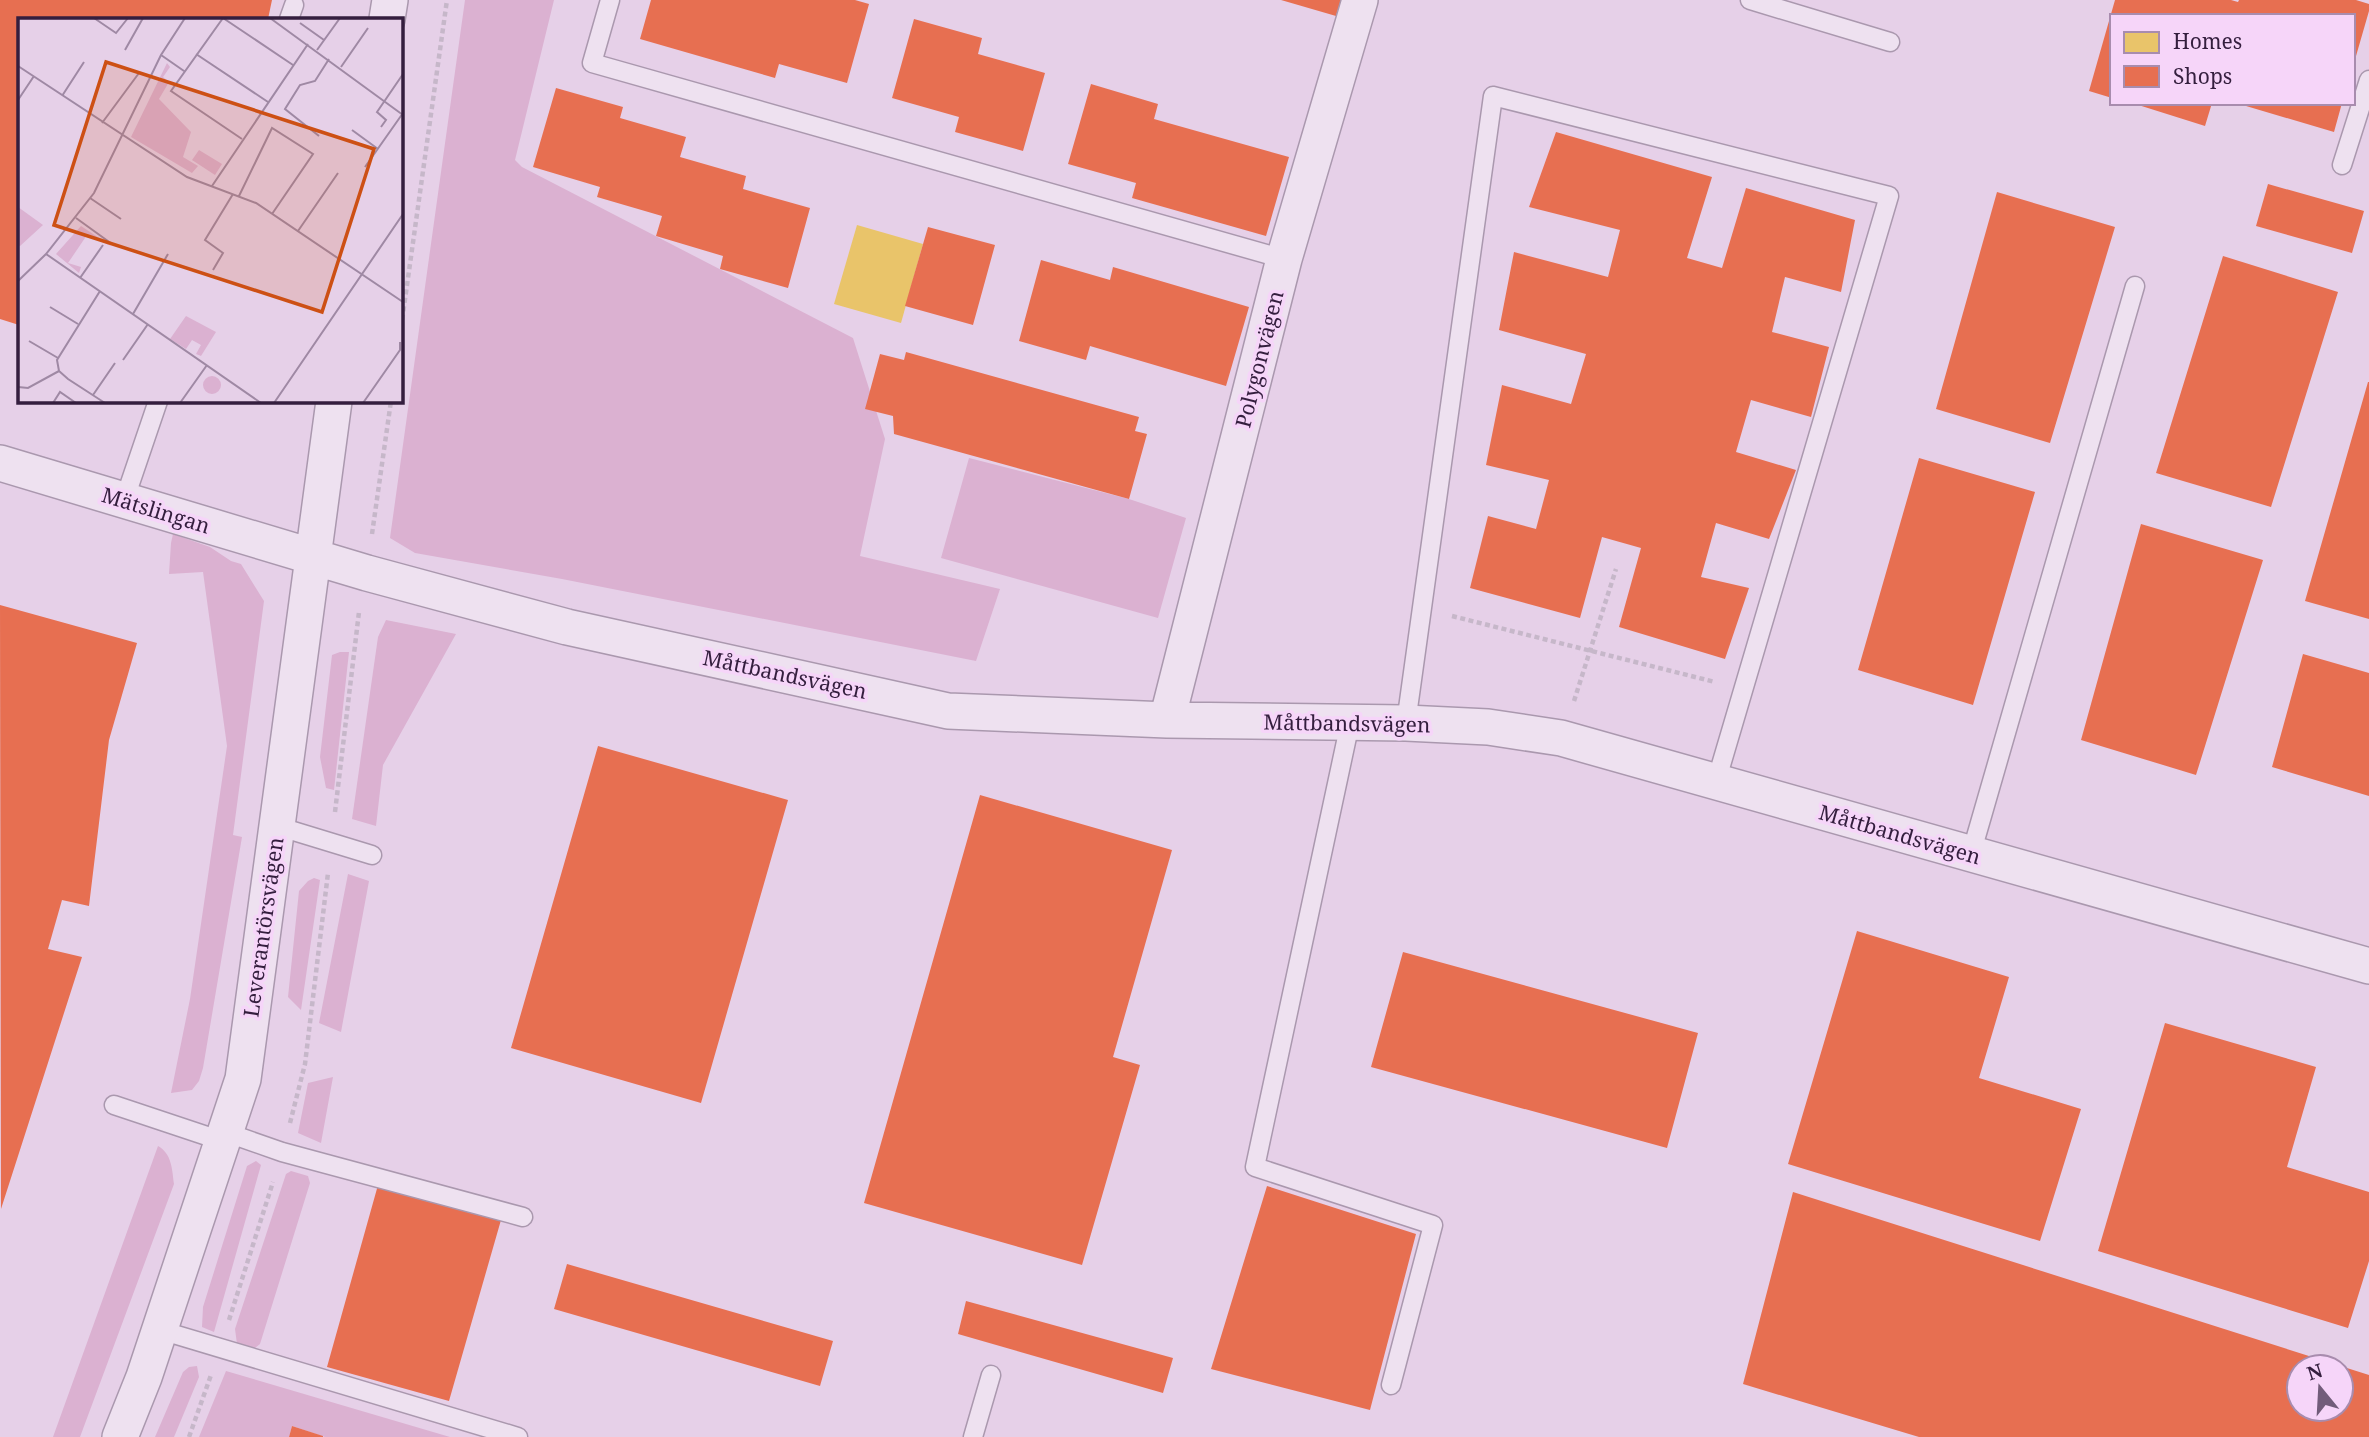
<svg xmlns="http://www.w3.org/2000/svg" width="2369" height="1437" font-family="'Noto Serif',serif">
<rect width="100%" height="100%" fill="#e6d0e8"/>
<!-- green -->
<path fill="#dbb1d1" d="M465,0H554L515,160L522,167L853,338L885,439L860,556L1000,589L976,661L562,579L415,553L390,538Z
M969,458L1129,499L1186,518L1158,618L941,558Z
M173,534L210,547L231,561L241,564L264,601L233,835L242,837L203,1068L199,1081L192,1090L171,1093L190,999L227,746L203,572L169,574L171,543Z
M386,620L456,634L383,765L376,826L352,819L378,637Z
M340,652H349L334,790L326,788L320,757L332,655Z
M348,874L369,881L341,1032L319,1023Z
M314,878L320,880L301,1010L288,997L299,891L308,881Z
M333,1077L321,1143L298,1133L308,1083Z
M158,1146C172,1154 172,1169 174,1184L80,1437H53Z
M256,1161L261,1165L214,1332L202,1327L203,1307L247,1166Z
M291,1171L308,1176L310,1183L260,1344L250,1352L237,1344L235,1329L286,1174Z
M197,1366L199,1377L174,1437H155L183,1372L189,1367Z
M226,1371L450,1437H325L292,1426L289,1437H199Z"/>
<!-- homes -->
<path fill="#e9c46a" d="M857,225L923,244L901,323L834,304Z"/>
<!-- shops -->
<path fill="#e76f51" fill-rule="evenodd" d="M0,0H272L268,19H19V325L0,319Z
M651,0H855L869,4L847,83L779,64L775,78L640,39Z
M1281,0H1341L1336,16Z
M2115,0H2231L2238,2L2239,0H2356L2369,4V11L2354,63L2353,16H2112V98L2089,91Z
M914,19L982,38L978,54L1045,73L1023,151L955,132L959,117L892,98Z
M1091,84L1158,104L1154,119L1289,157L1266,236L1132,198L1136,183L1068,164Z
M556,88L623,107L620,118L686,137L680,157L746,176L743,189L810,208L788,288L720,269L723,256L656,236L662,216L597,197L600,187L533,167Z
M2132,103H2212L2205,126Z
M2236,103H2342L2334,132Z
M1556,132L1712,177L1687,258L1722,268L1746,188L1855,220L1841,292L1785,277L1772,332L1829,347L1811,417L1751,400L1736,452L1796,470L1769,539L1716,523L1701,577L1749,588L1725,659L1619,627L1641,548L1602,537L1580,618L1470,588L1488,516L1536,529L1549,480L1486,465L1502,385L1571,404L1586,354L1499,330L1514,252L1608,277L1620,230L1529,207Z
M2268,184L2364,211L2352,253L2256,226Z
M1997,192L2115,227L2050,443L1936,409Z
M928,227L995,245L973,325L905,306Z
M2223,256L2338,292L2271,507L2156,473Z
M1041,260L1110,280L1113,267L1249,307L1226,386L1090,346L1086,360L1019,341Z
M906,352L1139,417L1135,431L1147,434L1129,499L894,434L893,416L865,409L880,354L904,360Z
M2368,382H2369V619L2305,601Z
M1919,458L2035,492L1973,705L1858,670Z
M2141,524L2263,560L2196,775L2081,740Z
M0,605L137,643L109,740L89,906L62,900L48,949L82,957L1,1209Z
M2303,654L2369,673V796L2272,767Z
M598,746L788,800L701,1103L511,1048Z
M980,795L1172,850L1113,1057L1140,1065L1082,1265L864,1203Z
M1857,931L2009,977L1979,1078L2081,1109L2040,1241L1788,1164Z
M1403,952L1698,1033L1667,1148L1371,1067Z
M2165,1023L2316,1067L2287,1167L2369,1192V1261L2348,1328L2098,1251Z
M378,1185L501,1220L449,1401L327,1367Z
M1267,1186L1416,1234L1370,1410L1211,1369Z
M1793,1192L2369,1375V1437H1919L1743,1384ZM2299,1367H2341V1409H2299Z
M567,1264L833,1341L820,1386L554,1309Z
M966,1301L1173,1358L1163,1393L958,1334Z
M292,1426L323,1436V1437H289Z"/>
<g fill="none" stroke-linecap="round" stroke-linejoin="round">
<defs>
<path id="service" d="M610,0L592,63L1284,259
M1750,0L1890,42
M289,19L294,5
M2342,165L2369,80
M124,501L158,401
M1350,723L1255,1167L1433,1225L1391,1385
M1406,723L1493,96L1889,196L1716,782
M277,826L372,855
M1971,854L2135,286
M114,1105L222,1141
M225,1132L282,1152L523,1217
M160,1330L518,1437
M973,1437L991,1375"/>
<path id="minor" d="M387,19L390,0
M0,463L367,573L567,627L948,711L1167,720L1406,723L1488,727L1561,738L2369,966
M1167,720L1284,259L1360,0
M120,1437L144,1377L243,1079L334,401"/>
</defs>
<!-- service casing -->
<use href="#service" stroke="#aa98ae" stroke-width="21"/>
<!-- minor casing -->
<use href="#minor" stroke="#aa98ae" stroke-width="38"/>
<!-- path -->
<path stroke="#c6b7c9" stroke-width="4.5" stroke-dasharray="5 3.5" stroke-linecap="butt" d="M401,328L447,0
M372,534L391,401
M1452,616L1715,682
M1574,701L1616,569
M335,812L359,612
M290,1123L305,1064L328,873
M229,1320L273,1182
M189,1437L211,1375"/>
<!-- service -->
<use href="#service" stroke="#eee1f0" stroke-width="18"/>
<!-- minor -->
<use href="#minor" stroke="#eee1f0" stroke-width="35"/>
</g>
<g text-anchor="middle" dominant-baseline="central" stroke-width="7" stroke-linejoin="round" paint-order="stroke">
<!-- street labels -->
<g font-size="21" fill="#341e3e" stroke="#f6d5f9">
<text transform="translate(1259 359) rotate(-76)">Polygonvägen</text>
<text transform="translate(156 510) rotate(17)">Mätslingan</text>
<text transform="translate(785 674) rotate(12)">Måttbandsvägen</text>
<text transform="translate(1347 723) rotate(1)">Måttbandsvägen</text>
<text transform="translate(1900 834) rotate(16)">Måttbandsvägen</text>
<text transform="translate(263 927) rotate(-82)">Leverantörsvägen</text>
</g>
</g>
<!-- overview -->
<g transform="translate(18 18)">
<rect width="385" height="385" fill="#e6d0e8"/>
<path d="M149,45L152,49L145,59L151,64L141,81L173,114L165,139L180,148L174,155L113,119ZM181,132L204,146L197,157L174,142ZM0,189L25,207L2,228L0,227ZM63,208L93,228L69,217L50,245L63,249L61,255L38,236ZM168,298L198,314L183,338L178,336L183,327L174,322L168,331L152,321ZM185 367a9 9 0 1 1 18 0a9 9 0 1 1-18 0Z" fill="#dbb1d1"/>
<path fill="none" stroke="#9f89a4" stroke-width="2" d="M76,0L98,15L110,0M205,0L153,73L224,121M205,0L275,47M252,0L385,97M282,5L306,22M107,32L125,0M299,32L322,0M178,36L250,84M143,37L166,53M0,48L169,159L238,185L385,284M323,49L350,10M44,78L66,44M0,82L16,58M84,105L121,55M363,109L368,102L359,94L385,56M334,112L360,131M301,118L267,91L282,67L297,63L311,41M347,149L385,95M194,168L290,26M221,178L254,110L295,136L254,196M72,180L103,201M58,200L94,226M280,213L320,155M28,236L243,385M195,252L205,235L187,222L215,176M62,260L85,227M0,263L28,236L76,175L143,37L167,0M82,273L39,342L41,353L50,361L87,385M32,289L60,306M115,296L150,236M11,323L40,340M105,342L130,306M0,369L10,370L41,353M75,377L97,345M35,385L42,374L58,385M162,385L189,347M256,385L385,196M345,385L382,332V324"/>
<path fill="#cd5014" fill-opacity="0.15" stroke="#cd5014" stroke-width="3.5" d="M88,44L356,131L304,294L36,207Z"/>
<rect width="385" height="385" fill="none" stroke="#341e3e" stroke-width="3.5"/>
</g>
<!-- legend -->
<rect x="2110" y="14" width="245" height="91" fill="#f6d5f9" stroke="#a88cae" stroke-width="2"/>
<rect x="2124" y="32" width="35" height="21" fill="#e9c46a" stroke="#a88cae" stroke-width="2"/>
<text x="2173" y="49" font-size="21" fill="#341e3e">Homes</text>
<rect x="2124" y="66" width="35" height="21" fill="#e76f51" stroke="#a88cae" stroke-width="2"/>
<text x="2173" y="84" font-size="21" fill="#341e3e">Shops</text>
<!-- north arrow -->
<g transform="translate(2320 1388) rotate(342)"><circle r="33" fill="#f6d5f9" stroke="#a88cae" stroke-width="2"/>
<path d="M0-5L12 26L0 18L-12 26Z" fill="#725c7a"/>
<text y="-10" font-size="19" font-weight="bold" text-anchor="middle" fill="#341e3e">N</text>
</g>
</svg>
